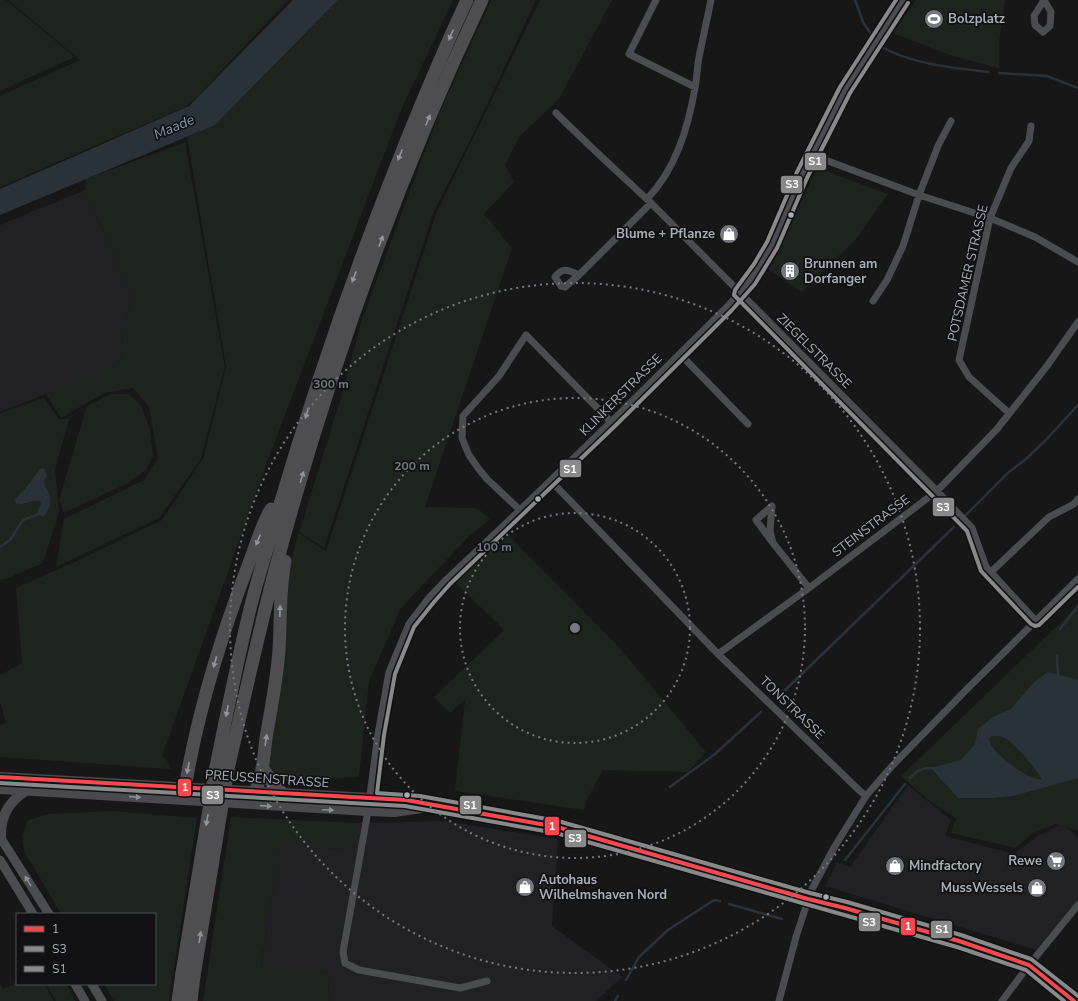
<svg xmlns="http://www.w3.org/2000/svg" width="1078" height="1001" font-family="'Nunito Sans',sans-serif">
<rect width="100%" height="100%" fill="#171717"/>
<!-- built -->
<path fill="#212123" d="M85,190L131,294L119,363L71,384L0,412V225Z
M908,785L951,820L945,836L1014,854L1039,835L1063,824L1078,837V901L1036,950L825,886L837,862L850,867Z
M444,821L558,839L552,926L622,977L596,1001H328L329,972L261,968L280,843L347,850L357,823Z"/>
<!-- green -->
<path fill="#1d241e" d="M0,0H6L75,57L0,91Z
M8,0H288L197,97L185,107L0,187V96L80,60Z
M338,0H453L401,110L272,449L162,756L167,760L171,769L0,757V725L6,723L0,702V675L22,663L16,588L79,560L162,520L203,458L226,367L187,137L215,125Z
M491,0H536L470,141L434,211L324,548L299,532L344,388L362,319L438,116Z
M540,0H612L559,99L520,136L505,165L514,182L484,214L512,248L425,507L477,508L490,519L469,536L401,608L369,681L359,777L275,782L266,768L286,582L298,533L326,551L436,214Z
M916,0H1005L999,42V68L950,55L893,33Z
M185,142L225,367L201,459L159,518L56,567L64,519L144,480L158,458L149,407L133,388L104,393L61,418L46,394L119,363L131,294L85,190L86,179Z
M817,168L888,194L856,239L802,292L768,269L791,223Z
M111,394H128L141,405L150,429L153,456L146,470L128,483L64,513L59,500L87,406Z
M44,398L59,419H69L55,470L59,512L43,563L11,577L0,580V413Z
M509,536L619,647L706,752L688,772L603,770L587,799L584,810L455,791L465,700L450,713L434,697L504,630L455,582Z
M1078,606V831L1056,824L1033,833L1015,848L951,833L956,818L928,800L901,776Z
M91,785V790L58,789L59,786Z
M111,811L197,818L169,1001H114L104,984H155V914H61L24,851L22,835L28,820L49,814Z
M231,817L357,823L348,850L280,844L261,967L329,972L328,1001H203Z
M17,982V984H44L54,1001H0V983L3,989Z
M46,984H66L76,1001H56Z"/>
<!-- water -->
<path fill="#2a3239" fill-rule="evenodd" d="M293,0H338L215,125L0,215V189L189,106Z
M44,468L47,476L44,481C50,498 55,500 44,516L36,515L41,504L40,501C31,500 25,505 16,504L15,499C25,491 32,479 40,469Z
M1048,672L1078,680V778L1013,796L992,798H958L931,768L961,760L975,744L978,729L993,717L1011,709L1034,682ZM992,736C996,736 1001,736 1005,738C1015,744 1035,767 1041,778V780C1027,778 1002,760 993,748C991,746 990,742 989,739Z"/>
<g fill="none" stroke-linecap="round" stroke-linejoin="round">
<!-- stream -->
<path stroke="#2a3239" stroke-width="2.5" d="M855,0L863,22L873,37
M882,47C911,64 954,68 988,72
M999,73L1047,76L1078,88
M966,515L1009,472L1027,458L1045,441L1078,405
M0,547L10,540L23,520L36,515
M1060,629L1078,606
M1057,656L1058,675
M781,694L954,527
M910,778C917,771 921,768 931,768
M670,787L715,754L761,712
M845,860L905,784
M729,904L782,919
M626,980L639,957L668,930L714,900L720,901
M615,1001L618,996"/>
<!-- minor -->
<path stroke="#4b4c50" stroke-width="7" d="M656,0L629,54L695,87
M1044,0L1051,12L1050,26L1043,32L1035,25L1034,16Z
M556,113C587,144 619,173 651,203L937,491L972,528L986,567L1035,620
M812,155L919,195L990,218L1035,237L1078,262
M647,199C676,169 688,128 695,88C697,78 697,67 699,57C703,38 707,19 711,0
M579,275C568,270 563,267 555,277L561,286L565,287L579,275L651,203
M873,301L887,280L903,246L919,195L938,146L951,121
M680,354L748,424
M1009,413L969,377L959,360L990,218L1011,168L1029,141L1031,126
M551,481L718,654L861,792L866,796
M520,510L487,479L478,468L469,455L462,438L463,416L499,376L526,335L611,422
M773,543L756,520L772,506L770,531L773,543L809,588
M992,571L1049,517L1074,504L1078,499
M718,654L809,588L937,491L997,429L1047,366L1078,322
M487,981L460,988L359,970L345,963L343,952L368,811L378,734L389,672L409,624L429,598L446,580L520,510L611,422L728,306L750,280L772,245L802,175L845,90L903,0
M779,1001L796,937L811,891L835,846L866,796L892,766L966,690L1078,579
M1002,1001L1029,965L1078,905"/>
<!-- tertiary -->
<path stroke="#4b4c50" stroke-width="9" d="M0,837L49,914
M0,860L33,914
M75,984L85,1001
M92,984L102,1001"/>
<!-- secondary -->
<path stroke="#4a4a4e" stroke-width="10" d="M0,777L406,800L557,827L755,883L808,899L845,908L959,941L1007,957L1029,965L1074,1001
M0,789L368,811L394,812L429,807
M1,838C0,817 9,801 26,791"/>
<!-- motorway -->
<path stroke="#4e4e51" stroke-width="13" d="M216,767C227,712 238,656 252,601C260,570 270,541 278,511C306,416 337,322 372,229C401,152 432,75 467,0
M262,767L273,784L283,794
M228,769C243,704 257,639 274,574C326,378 395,184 482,0
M185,788C198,710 221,636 249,563C255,548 263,521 271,509
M255,791C263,776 264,755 266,738C271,709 277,679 279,650C281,620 279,591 285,561
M178,1001L182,973
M191,1001L194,976"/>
<!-- motorway-bridge -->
<path stroke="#4e4e51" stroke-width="13" d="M182,973L216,767
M194,976L228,769"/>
<defs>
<path id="bus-1" d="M0,777L406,800L557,827L808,899L845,908L959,941L1029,965L1074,1001"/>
<path id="bus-2" d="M896,0L840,87L797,172L767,242L754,264L735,290L734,295L967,531L981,571L1031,624L1035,626L1039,625L1078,587
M0,783L405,806L556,833L957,947L1026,970L1064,1001"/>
<path id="bus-3" d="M908,3L850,93L807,178L777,248L755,284L732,310L615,426L450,584L434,602L414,627L395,674L384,735L377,793L420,796L558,821L810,893L847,902L961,935L1031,959L1078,996"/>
</defs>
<!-- bus-1 casing -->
<use href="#bus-1" stroke="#111113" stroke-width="7"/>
<!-- bus-2 casing -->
<use href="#bus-2" stroke="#111113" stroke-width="7"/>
<!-- bus-3 casing -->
<use href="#bus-3" stroke="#111113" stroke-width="7"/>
<!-- bus-1 -->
<use href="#bus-1" stroke="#f5494f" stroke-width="4"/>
<!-- bus-2 -->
<use href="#bus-2" stroke="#898989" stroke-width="4"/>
<!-- bus-3 -->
<use href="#bus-3" stroke="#898989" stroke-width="4"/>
</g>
<!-- one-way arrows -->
<defs><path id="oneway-solid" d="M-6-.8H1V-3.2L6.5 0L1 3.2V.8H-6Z"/></defs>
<g fill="#92959e">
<use href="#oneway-solid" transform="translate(451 35) rotate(114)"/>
<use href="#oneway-solid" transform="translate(428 120) rotate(-67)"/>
<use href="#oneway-solid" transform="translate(400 155) rotate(112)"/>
<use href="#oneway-solid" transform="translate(381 241) rotate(-70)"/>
<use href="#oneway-solid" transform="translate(354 277) rotate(110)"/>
<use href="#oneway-solid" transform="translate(307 413) rotate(107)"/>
<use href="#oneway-solid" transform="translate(302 477) rotate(-73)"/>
<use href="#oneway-solid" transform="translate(258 540) rotate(112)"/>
<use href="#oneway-solid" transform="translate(280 611) rotate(-88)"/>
<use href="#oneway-solid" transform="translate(215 662) rotate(106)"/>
<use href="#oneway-solid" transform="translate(227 711) rotate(101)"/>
<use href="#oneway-solid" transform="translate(266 740) rotate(-81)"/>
<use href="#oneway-solid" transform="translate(188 768) rotate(101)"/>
<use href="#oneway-solid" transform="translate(207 820) rotate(100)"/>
<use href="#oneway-solid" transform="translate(200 937) rotate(-81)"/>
</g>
<g fill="#8c8f98">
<use href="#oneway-solid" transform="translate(135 797) rotate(4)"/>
<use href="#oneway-solid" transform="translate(266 806) rotate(4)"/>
<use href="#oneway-solid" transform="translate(328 810) rotate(3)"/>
</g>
<use fill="#8c9099" href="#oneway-solid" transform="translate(28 881) rotate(-121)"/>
<!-- distance rings -->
<g fill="none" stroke="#757880" stroke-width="2" stroke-dasharray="2 4">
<circle cx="575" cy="628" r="115"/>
<circle cx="575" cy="628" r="230"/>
<circle cx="575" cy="628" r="345"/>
</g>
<!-- icons -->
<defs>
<symbol id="stadium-disc" viewBox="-11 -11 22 22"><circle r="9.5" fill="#757880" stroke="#111113"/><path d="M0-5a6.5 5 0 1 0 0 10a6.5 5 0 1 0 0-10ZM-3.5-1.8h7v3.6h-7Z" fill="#fff"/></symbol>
<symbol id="shop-disc" viewBox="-11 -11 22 22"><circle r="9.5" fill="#757880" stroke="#111113"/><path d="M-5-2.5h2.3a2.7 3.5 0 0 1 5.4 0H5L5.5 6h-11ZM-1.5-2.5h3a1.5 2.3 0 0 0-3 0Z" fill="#fff"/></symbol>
<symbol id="building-disc" viewBox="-11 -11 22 22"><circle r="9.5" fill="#757880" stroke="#111113"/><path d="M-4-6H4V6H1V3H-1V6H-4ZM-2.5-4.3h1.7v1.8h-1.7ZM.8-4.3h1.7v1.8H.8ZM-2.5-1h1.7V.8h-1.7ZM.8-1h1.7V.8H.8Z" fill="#fff"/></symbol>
<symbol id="supermarket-disc" viewBox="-11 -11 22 22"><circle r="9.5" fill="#757880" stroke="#111113"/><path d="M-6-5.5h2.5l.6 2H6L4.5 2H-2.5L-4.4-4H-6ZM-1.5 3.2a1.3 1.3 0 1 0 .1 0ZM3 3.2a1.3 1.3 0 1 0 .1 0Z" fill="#fff"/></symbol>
</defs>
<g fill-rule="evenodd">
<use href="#stadium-disc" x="923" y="8" width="22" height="22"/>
<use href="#shop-disc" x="718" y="223" width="22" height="22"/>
<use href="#building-disc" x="779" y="260" width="22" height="22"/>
<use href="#supermarket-disc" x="1045" y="850" width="22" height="22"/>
<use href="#shop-disc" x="884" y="855" width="22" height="22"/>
<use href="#shop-disc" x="514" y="876" width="22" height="22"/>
<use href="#shop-disc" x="1026" y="877" width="22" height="22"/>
</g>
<!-- markers -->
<g fill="#a8adb8" stroke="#111113" stroke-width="1.5">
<circle cx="791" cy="215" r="3.5"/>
<circle cx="538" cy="499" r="3.5"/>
<circle cx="407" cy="795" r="3.5"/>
<circle cx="826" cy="897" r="3.5"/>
</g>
<g text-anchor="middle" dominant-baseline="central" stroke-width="3.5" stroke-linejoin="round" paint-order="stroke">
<!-- poi labels -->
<g font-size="13" font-weight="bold" fill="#a8adb8" stroke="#111113" text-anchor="start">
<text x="948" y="19">Bolzplatz</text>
<text x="715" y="234" text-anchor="end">Blume + Pflanze</text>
<text x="804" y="264">Brunnen am<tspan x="804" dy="15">Dorfanger</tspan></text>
<text x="1042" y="861" text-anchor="end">Rewe</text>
<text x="909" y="866">Mindfactory</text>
<text x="539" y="880">Autohaus<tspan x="539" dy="15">Wilhelmshaven Nord</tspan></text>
<text x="1023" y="888" text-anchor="end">MussWessels</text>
</g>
<!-- street labels -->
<g font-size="13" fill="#a8adb8" stroke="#111113">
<text transform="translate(968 273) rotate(-77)">POTSDAMER STRASSE</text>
<text transform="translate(814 351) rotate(45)">ZIEGELSTRASSE</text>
<text transform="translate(621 395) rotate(-45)">KLINKERSTRASSE</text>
<text transform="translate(871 526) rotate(-37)">STEINSTRASSE</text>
<text transform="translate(792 708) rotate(44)">TONSTRASSE</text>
<text transform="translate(267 779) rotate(4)">PREUSSENSTRASSE</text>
</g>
<!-- water labels -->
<g font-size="14" font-style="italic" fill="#7f9bb3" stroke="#111113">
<text transform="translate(174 127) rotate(-23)">Maade</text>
</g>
</g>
<circle cx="575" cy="628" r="6" fill="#757880" stroke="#111113" stroke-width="2"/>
<g font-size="12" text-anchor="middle" font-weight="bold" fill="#757880" stroke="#111113" stroke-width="3.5" stroke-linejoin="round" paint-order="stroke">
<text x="331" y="388">300 m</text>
<text x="412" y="470">200 m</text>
<text x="494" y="551">100 m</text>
</g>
<g stroke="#111113" stroke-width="1.5">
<rect x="804" y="152" width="23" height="19" rx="4" fill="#898989"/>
<rect x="780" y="175" width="23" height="19" rx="4" fill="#898989"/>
<rect x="559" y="459" width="23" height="19" rx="4" fill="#898989"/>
<rect x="932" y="497" width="23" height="20" rx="4" fill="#898989"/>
<rect x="177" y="778" width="15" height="19" rx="4" fill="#f5494f"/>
<rect x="201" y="785" width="23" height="20" rx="4" fill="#898989"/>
<rect x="459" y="795" width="23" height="20" rx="4" fill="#898989"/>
<rect x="544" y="816" width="16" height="20" rx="4" fill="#f5494f"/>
<rect x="564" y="829" width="23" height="19" rx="4" fill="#898989"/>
<rect x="858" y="912" width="23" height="20" rx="4" fill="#898989"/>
<rect x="900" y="917" width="16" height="19" rx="4" fill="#f5494f"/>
<rect x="930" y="920" width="23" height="19" rx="4" fill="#898989"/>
</g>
<g font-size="11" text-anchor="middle" font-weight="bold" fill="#fff">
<text x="815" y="165">S1</text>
<text x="792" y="188">S3</text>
<text x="570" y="473">S1</text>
<text x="943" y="511">S3</text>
<text x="185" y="791">1</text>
<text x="213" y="799">S3</text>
<text x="470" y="809">S1</text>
<text x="552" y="830">1</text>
<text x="575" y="842">S3</text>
<text x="869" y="926">S3</text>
<text x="908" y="930">1</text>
<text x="942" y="933">S1</text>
</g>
<!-- legend -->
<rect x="16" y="913" width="140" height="72" fill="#111113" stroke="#4d4f55"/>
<rect x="24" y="926" width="20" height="6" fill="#f5494f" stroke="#4d4f55"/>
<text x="52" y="933" font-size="12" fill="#a8adb8">1</text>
<rect x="24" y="946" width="20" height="6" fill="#898989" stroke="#4d4f55"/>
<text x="52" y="953" font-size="12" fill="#a8adb8">S3</text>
<rect x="24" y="966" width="20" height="6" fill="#898989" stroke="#4d4f55"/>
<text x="52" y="973" font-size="12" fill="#a8adb8">S1</text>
</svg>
